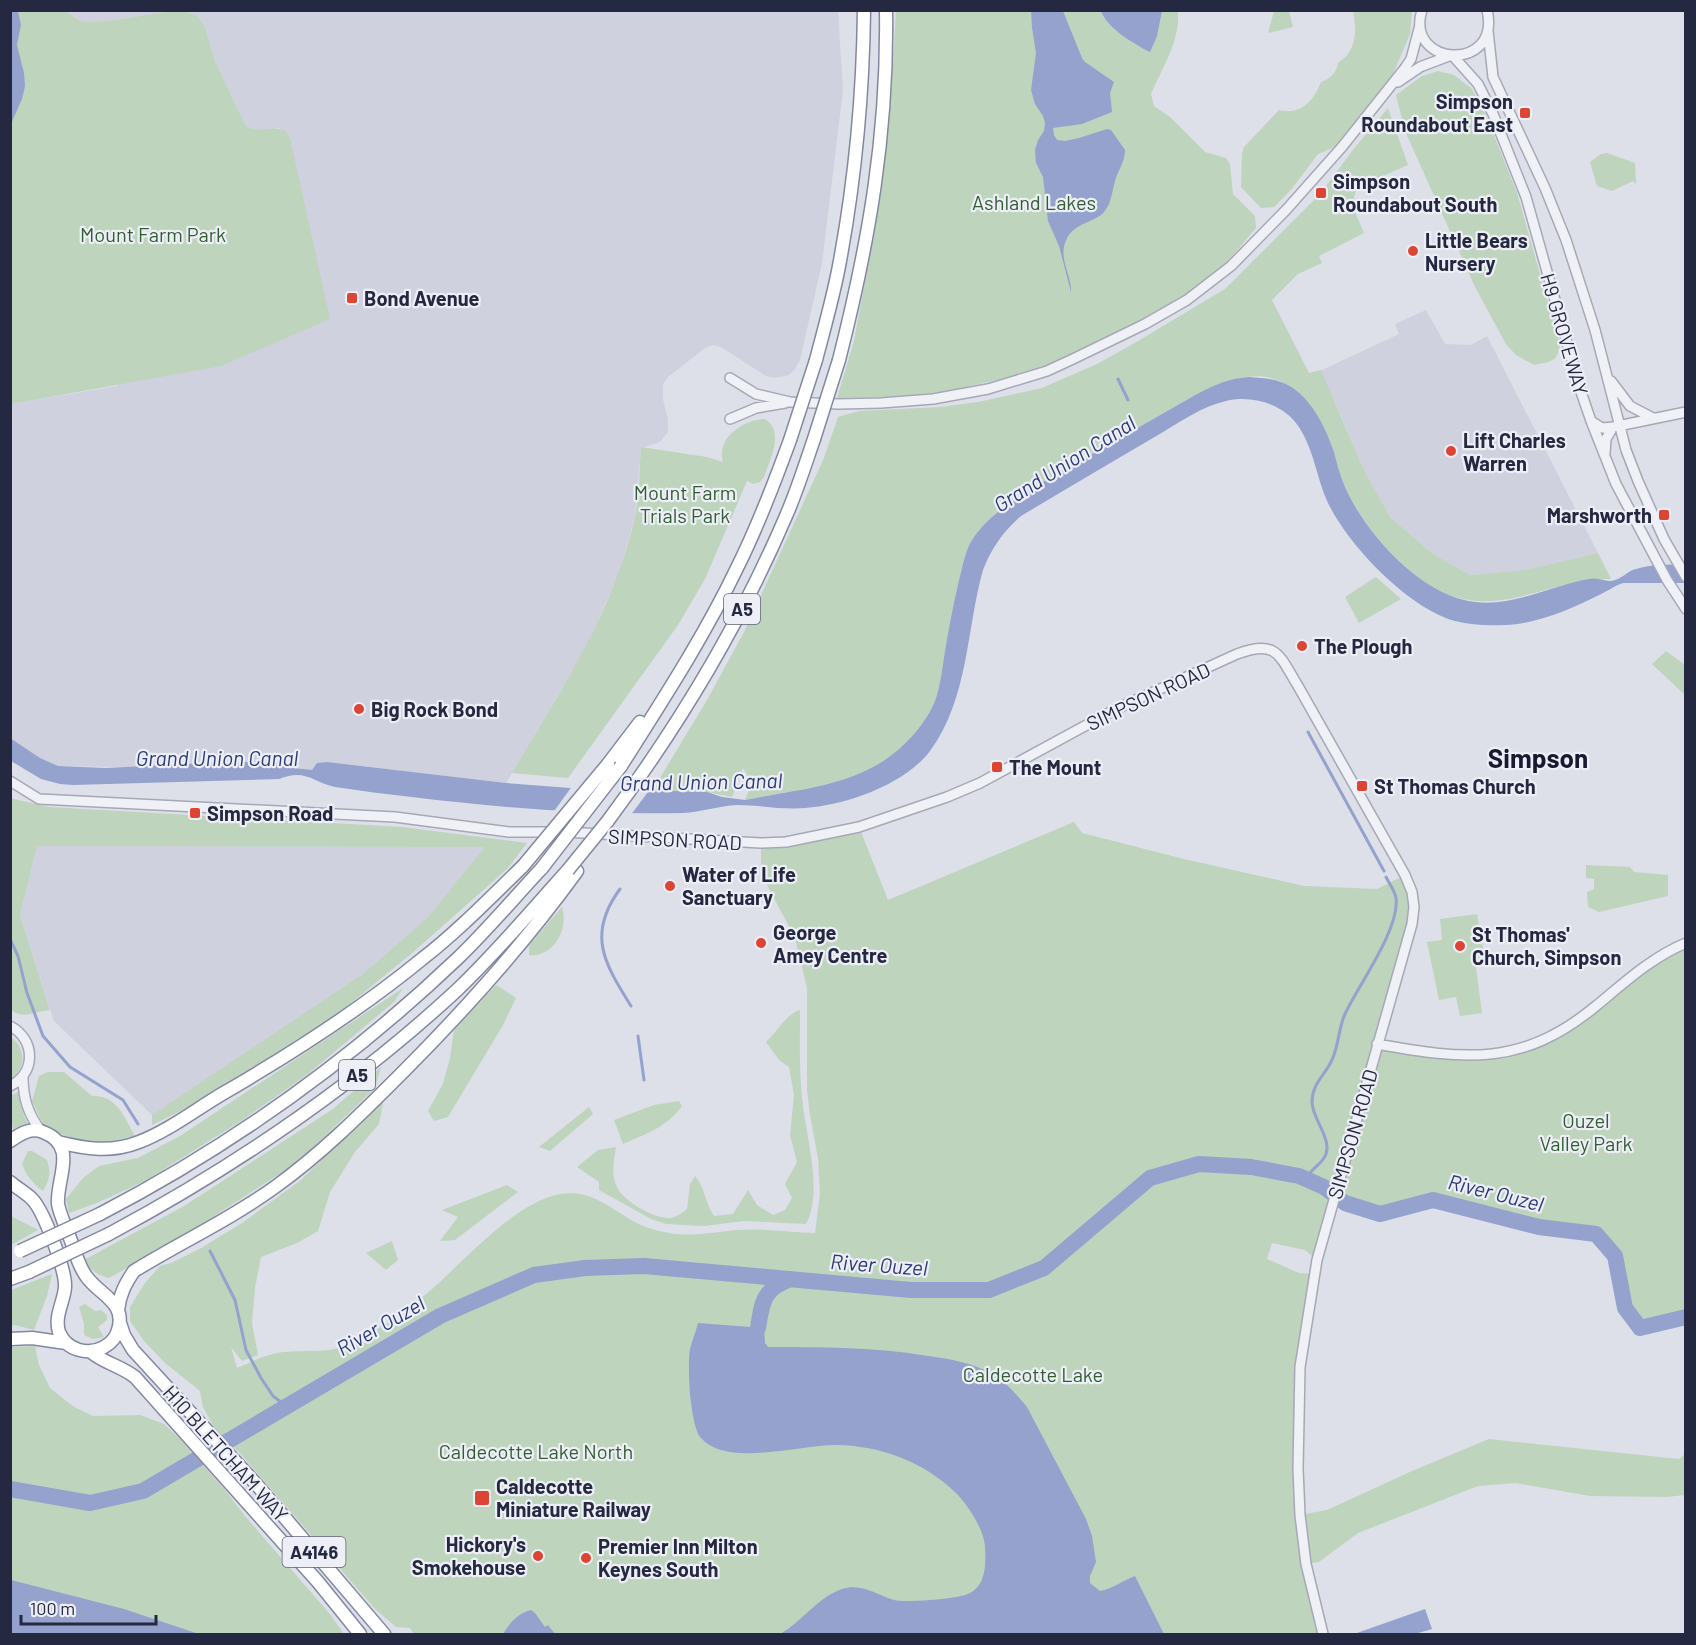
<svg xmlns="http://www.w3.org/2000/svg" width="1696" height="1645" font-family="Barlow,sans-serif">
<rect width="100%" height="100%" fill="#dddfe9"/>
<!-- built -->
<path fill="#cfd1de" d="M66,11H173L107,21L86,22L78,20Z
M178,11H838L843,90L822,263L800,360L795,369L789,375L774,378L766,376L721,347L713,345L705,348L668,377L663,384V400L668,419V432L660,442L641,448L635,515L620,571L585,649L506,783L327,762L312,770L58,766L40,758L11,739L10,404L117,386L280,128L257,130L246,126L215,61L205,27L187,12Z
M1426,310L1445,344L1471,345L1487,336L1598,553L1525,570L1470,575L1433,554L1390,517L1364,470L1337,406L1320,371L1399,334L1395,324Z
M37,846L486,847L428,917L364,973L152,1115L54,1021L20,915Z"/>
<!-- green -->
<path fill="#bed4bd" d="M11,11H66L78,20L86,22L107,21L173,11L187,12L197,16L205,27L215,61L246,126C261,136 281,119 290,138L330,319L221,366L11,404Z
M896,11H1178C1180,42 1163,66 1151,94L1154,106L1170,117L1205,152L1226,158L1230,164L1233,194L1255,216L1256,228C1244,241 1233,257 1219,269C1139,336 1035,377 933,393C902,398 868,397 837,398L854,341L881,194L891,94Z
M1274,11H1289L1293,27L1268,33Z
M1353,11H1412L1410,34L1390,81L1335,147L1318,154L1290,191L1274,207L1261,208L1241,187L1242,153L1244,147L1279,110C1301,115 1313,102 1321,82C1330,79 1337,72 1338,63C1357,51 1357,30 1353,11Z
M1438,71L1454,75L1471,88L1483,108L1517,193L1560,345C1557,363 1551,361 1534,365L1516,355L1506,344L1475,287L1405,131L1396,95L1422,76Z
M1388,108L1408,165L1357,187L1352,205L1364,233L1319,256L1322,263L1298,274L1272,300L1309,373L1321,370L1364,470L1390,517L1433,554L1470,575L1525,570L1598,553L1611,579C1555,577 1503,617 1447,594C1405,576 1364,528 1345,487C1338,474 1336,458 1331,444C1324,427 1315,417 1302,404C1296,397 1288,385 1280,381C1253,369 1221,382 1197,394L1029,490C1009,503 988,517 974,537C965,549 963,566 959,580C953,606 948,631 944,657C942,671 940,687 935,701C926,723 907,744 889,757C848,787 793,790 745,800L752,783L743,768L732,797L707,792L652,791L707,700L744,632L824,458L838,417L859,411L940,407L978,402L1042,388L1097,364L1133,344L1225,289L1321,193L1352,151Z
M1607,153L1635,163L1636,184L1633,181L1612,191L1597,186L1590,162L1601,154Z
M765,419C785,432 770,459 764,477L760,482L753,484L747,481L705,579L678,625L568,778L512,773C560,691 615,610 635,516C640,494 639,470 641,447L707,457L723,462C716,438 743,420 765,419Z
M1376,577L1401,599L1359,623L1345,597Z
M1666,651L1685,665V695L1652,664Z
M10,798L49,807L402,827L527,843L507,869L411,954L340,1012L233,1080L187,1108L152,1125V1115L364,973L428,917L485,847L37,846L20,915L50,1010C35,1011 24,1020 11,1010Z
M1074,822L1082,833L1184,859L1304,886L1377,889L1405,875L1414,907L1377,1044L1468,1056L1542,1042L1685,943V1317L1640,1328L1625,1308L1615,1256L1596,1234L1539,1227L1433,1200L1380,1214L1345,1203L1334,1196L1317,1260L1305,1250L1272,1243L1267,1259L1299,1273L1314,1274L1304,1335L1300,1515L1327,1510L1412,1471L1489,1439L1679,1459L1685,1454V1495L1666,1497L1590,1496L1515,1483L1478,1486L1358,1533L1319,1562L1306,1564L1323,1634H414L410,1628L396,1627L375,1609L239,1452L215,1429L203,1407L200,1391L165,1363L144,1341L130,1321V1307L145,1283L160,1266L171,1263L201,1248L242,1223L301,1180L384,1098L379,1124L355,1152L330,1192L318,1231L297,1243L261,1257L255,1288L252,1323L258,1355L242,1361L231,1347L237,1368C252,1362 268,1353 284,1352C304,1350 324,1353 343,1347C365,1340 412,1306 431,1290C464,1261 516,1201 561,1194C600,1188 619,1220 652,1229C685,1239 705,1233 737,1230C762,1228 790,1232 815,1233L820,1193L818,1158L810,1115L807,1090V988L795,938L766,883L761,866V843L859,827L888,900Z
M1586,865L1630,867L1634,872L1668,875V896L1599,912L1588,907L1587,892L1594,889V879L1586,878Z
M562,907C569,928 554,958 529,955V945Z
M1477,914L1485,959L1475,960L1482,1013L1460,1016L1456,997L1439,1000L1427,942L1442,940L1440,919Z
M496,985L516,998L503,1025L448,1117L434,1121L428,1111L443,1084L450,1058L454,1030Z
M403,988L394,1002L308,1074L241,1121L145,1181L97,1203L69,1213L66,1199L83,1178L99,1166L138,1158L180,1136Z
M800,1010C800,1039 799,1068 802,1097C805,1135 824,1190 806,1224L744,1221L704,1226L666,1224L651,1219L599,1190V1182L577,1167L598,1150L616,1147C614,1160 610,1176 618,1189C626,1202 650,1216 666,1218C674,1219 681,1214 687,1209L690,1184L695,1176C705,1187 705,1203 714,1216L733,1214L748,1190L757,1205L773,1215L785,1210L792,1198L785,1184L797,1162L790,1135L794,1095L789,1067L779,1060L766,1042C777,1032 786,1014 800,1010Z
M11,1037C26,1048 26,1068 11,1079Z
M381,1067L375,1088L298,1162L180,1238L109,1278C97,1275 90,1270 84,1260L184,1206L333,1109Z
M48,1072H64L92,1096C116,1094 125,1118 135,1136L102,1143L75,1139L45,1128L32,1101L39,1076Z
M20,1091L24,1116L30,1128L14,1136L11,1117L10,1096Z
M679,1101L682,1106C667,1127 646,1134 623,1144L614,1120L654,1105Z
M589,1107L593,1114L550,1151L539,1147Z
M28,1151H32L47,1160C51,1172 50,1179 43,1191C33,1184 26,1175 22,1164Z
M507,1185L518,1192L455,1240L440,1241L458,1217L442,1210Z
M11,1216L38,1230L11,1245Z
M392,1241L398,1260L386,1270L366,1253Z
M52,1274L47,1296L34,1330L15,1325L11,1326V1290Z
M85,1304L95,1311L101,1310L107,1315V1320L98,1327L104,1337L93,1339L84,1335V1324L79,1307Z
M35,1346L39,1365L50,1388L74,1407L93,1416L140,1415L164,1424L182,1441L225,1490L245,1516L329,1613L344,1634H11L10,1347Z"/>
<!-- water -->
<path fill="#94a2cd" d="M11,10L18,11L21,25L17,45L24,73L25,86L22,99L11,124Z
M1031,10L1063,11L1082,58L1085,62L1114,82L1110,93L1112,112L1082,124L1053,128L1054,135L1057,140L1065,141L1079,138L1107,129L1111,130L1125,150C1125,162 1118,170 1115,181C1112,192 1111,207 1101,215C1087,225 1069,224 1064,247C1061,262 1072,278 1071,292L1059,246L1048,221L1043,177L1036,163L1035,150L1038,140L1044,131L1045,123L1043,116L1035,104L1031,90L1036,53L1032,28Z
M1101,11H1162L1157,36L1150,52C1134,44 1107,28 1101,11Z
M1249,377C1260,378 1271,378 1281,382C1309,392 1325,426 1334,452C1337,464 1340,476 1345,487C1365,532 1415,588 1464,600C1506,611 1549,586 1589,579C1597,577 1604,581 1611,581C1621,580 1627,571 1636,569C1651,564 1669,565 1685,564V583H1623C1614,586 1608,591 1599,595C1571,609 1537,624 1505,625C1488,626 1471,625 1455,621C1408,608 1349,546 1328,503C1316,477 1314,447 1296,423C1281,403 1250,395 1226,401C1202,406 1179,423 1158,435C1112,462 1066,489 1021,516C1003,532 992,547 983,570C966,630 969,698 930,751C904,785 846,805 805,808C782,810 760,805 737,805C719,806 701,812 683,813C592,815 502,808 412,797C386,794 361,791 335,787C313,782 305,768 279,779L73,785L60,784L41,779L11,761L10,738L40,758L58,766L106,768L227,762H281L292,768L312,770L317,763L327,762L506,783L570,788L707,792L722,797L745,800C793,790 848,787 889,757C907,744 926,723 935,701C940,687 942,671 944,657C948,631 953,606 959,580C963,566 965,549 974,537C988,517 1009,503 1029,490L1197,394C1214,385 1230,378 1249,377Z
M698,1323L764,1328L765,1343L768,1347C822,1347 875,1347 928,1356C951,1359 974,1363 994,1375C1007,1383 1017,1395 1027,1407L1086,1519L1092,1536L1096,1562L1090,1576V1583L1100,1591C1112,1589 1124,1580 1135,1576L1164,1634H780C802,1622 818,1597 842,1589C863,1583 876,1595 894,1600C905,1603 960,1599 970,1593C986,1585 986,1563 985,1548C985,1531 968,1505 956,1493C924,1462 882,1446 837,1445C802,1444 727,1468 701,1438C690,1426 687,1366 690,1349C692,1340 696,1332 698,1323Z
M11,1580L124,1609L199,1634H11Z
M1425,1609L1432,1629L1415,1634H1354Z
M531,1610L535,1613L545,1627L548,1625L555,1634H503C509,1624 518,1613 531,1610Z"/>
<!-- pier -->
<path fill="#dddfe9" d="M573,785L651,788L630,816L552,814Z"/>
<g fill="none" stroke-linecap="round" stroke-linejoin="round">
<!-- stream -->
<path stroke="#94a2cd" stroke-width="3" d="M1118,379L1128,400
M1308,732L1384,871
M620,889C586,935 605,964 631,1006
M10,939L18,956L27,993L43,1036L70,1067L123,1100L138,1124
M638,1036L644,1080
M1306,1179C1311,1169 1319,1166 1324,1158C1335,1141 1312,1120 1312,1102C1312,1084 1324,1076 1331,1062C1339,1047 1338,1029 1345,1014C1359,984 1400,929 1396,898C1395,891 1389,883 1386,877
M210,1251L235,1300L246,1350L261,1378L273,1396L286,1406"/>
<!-- river -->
<path stroke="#94a2cd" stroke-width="16" d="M758,1328C762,1301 764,1288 791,1279
M10,1489L90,1503L143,1491L440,1316L534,1275L585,1268L644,1266L911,1290H989L1044,1268L1150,1178L1199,1164L1251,1167L1299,1176L1324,1187L1345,1203L1380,1214L1433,1200L1539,1227L1596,1234L1615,1256L1625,1308L1640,1328L1686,1317"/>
<defs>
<path id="tertiary" d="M1422,10C1404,67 1502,73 1487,10
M1488,31L1493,77L1545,188L1566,240L1595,330L1626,450L1638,481L1664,539L1686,577
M1453,56L1478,84L1493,114L1526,197L1580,389L1591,421L1616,484L1667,580L1686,609
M1398,82L1420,67L1449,56
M730,378L756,394L790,402L838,404L881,403L933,399L988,389L1047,371L1073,359L1145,324L1187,300L1231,266L1286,210L1342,147L1405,68L1411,59L1420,25
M1611,381L1630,406L1653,418
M730,419L756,408L785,403
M1591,421L1602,428L1613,427L1686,412
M1605,453L1606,439L1613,427
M10,781L39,799L395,817L509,832H565L761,843L786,842L859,827L947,797L980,783L1116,709L1237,654C1277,639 1279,655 1298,686L1405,875L1412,892L1414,907L1412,924L1317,1260L1300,1367L1298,1469L1300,1515L1306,1564L1323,1634
M10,1026C36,1039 36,1074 10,1086
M1377,1044C1466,1060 1522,1067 1596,1006C1624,983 1652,957 1686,943
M23,1077C23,1098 28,1114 41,1131"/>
<path id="trunk" d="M816,360C824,329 833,298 839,266C855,181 863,97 864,10
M839,360C869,242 888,133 886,10
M608,764L640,722
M621,766C662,701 704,637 737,568C758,526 774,484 790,440
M607,822C678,727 739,626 786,516C797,491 805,465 814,439
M10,1141C20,1134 31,1127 43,1132C79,1146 56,1178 58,1204C60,1215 66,1227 70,1238C75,1251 78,1265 86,1276C99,1295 127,1302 118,1330C116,1338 111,1343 104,1347C88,1356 66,1350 59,1332C54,1316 64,1302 65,1287C66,1271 44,1211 32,1199C26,1193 17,1188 10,1182
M58,1142C86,1149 111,1153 139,1142C168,1131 195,1110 222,1094C291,1054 360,1010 422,959C458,931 490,898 523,866
M100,1214C231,1146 351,1060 458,958C487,930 514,898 542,868
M109,1234C234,1167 351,1088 456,991C496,953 531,911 568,870
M10,1279L29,1272
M118,1310C120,1294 125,1284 134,1271C181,1242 231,1219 275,1187C321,1154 361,1114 401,1074C464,1011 524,944 577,871
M120,1323L124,1335L133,1350L257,1485L384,1634
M10,1339L32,1338L66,1343
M91,1352C104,1363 121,1366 135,1377L318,1582L360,1634"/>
</defs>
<!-- tertiary casing -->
<use href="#tertiary" stroke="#a6a8b7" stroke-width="12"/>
<!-- trunk casing -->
<use href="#trunk" stroke="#8388a1" stroke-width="15"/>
<!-- tertiary -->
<use href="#tertiary" stroke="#f0f1f7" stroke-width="9"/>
<!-- trunk -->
<use href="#trunk" stroke="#fff" stroke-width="12"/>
<defs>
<path id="trunk-bridge" d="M814,439L839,360
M790,440L816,360
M523,866L608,764
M542,868L621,766
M568,870L607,822
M20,1251L100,1214
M29,1272L109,1234"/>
</defs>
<!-- trunk-bridge casing -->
<use href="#trunk-bridge" stroke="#8388a1" stroke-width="15" stroke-linecap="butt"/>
<!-- trunk-bridge -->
<use href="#trunk-bridge" stroke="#fff" stroke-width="12"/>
</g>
<!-- markers -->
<g fill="#dc4434" stroke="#edeef6" stroke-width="2">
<rect x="1519" y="107" width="12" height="12" rx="3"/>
<rect x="1315" y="187" width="12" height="12" rx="3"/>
<circle cx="1413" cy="251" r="6"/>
<rect x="346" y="292" width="12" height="12" rx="3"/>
<circle cx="1451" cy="451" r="6"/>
<rect x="1658" y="509" width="12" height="12" rx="3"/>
<circle cx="1302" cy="646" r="6"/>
<circle cx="359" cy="709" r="6"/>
<rect x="991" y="761" width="12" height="12" rx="3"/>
<rect x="1356" y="780" width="12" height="12" rx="3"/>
<rect x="189" y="807" width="12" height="12" rx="3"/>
<circle cx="670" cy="886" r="6"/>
<circle cx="761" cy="943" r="6"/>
<circle cx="1460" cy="946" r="6"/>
<rect x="474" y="1490" width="16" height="16" rx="3"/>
<circle cx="538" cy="1556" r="6"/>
<circle cx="586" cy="1558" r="6"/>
</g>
<g text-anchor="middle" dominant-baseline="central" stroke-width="4.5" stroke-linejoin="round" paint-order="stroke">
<!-- shield labels -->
<g fill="#edeef6" stroke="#616377" stroke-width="1.5">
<rect x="724" y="594" width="36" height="30" rx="4.5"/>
<rect x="339" y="1060" width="36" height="30" rx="4.5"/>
<rect x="282.5" y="1537" width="63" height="30" rx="4.5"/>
</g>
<g font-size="18" font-weight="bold" fill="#252841">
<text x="742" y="609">A5</text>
<text x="357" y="1075">A5</text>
<text x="314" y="1552">A4146</text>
</g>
<!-- poi labels -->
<g font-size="20" font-weight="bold" fill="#252841" stroke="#edeef6" text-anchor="start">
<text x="1513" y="101" text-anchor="end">Simpson<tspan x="1513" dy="23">Roundabout East</tspan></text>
<text x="1333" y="181">Simpson<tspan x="1333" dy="23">Roundabout South</tspan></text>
<text x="1425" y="240">Little Bears<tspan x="1425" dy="23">Nursery</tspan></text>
<text x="364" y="298">Bond Avenue</text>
<text x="1463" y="440">Lift Charles<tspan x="1463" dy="23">Warren</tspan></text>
<text x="1652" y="515" text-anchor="end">Marshworth</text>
<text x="1314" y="646">The Plough</text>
<text x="371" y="709">Big Rock Bond</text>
<text x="1009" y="767">The Mount</text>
<text x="1374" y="786">St Thomas Church</text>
<text x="207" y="813">Simpson Road</text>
<text x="682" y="874">Water of Life<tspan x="682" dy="23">Sanctuary</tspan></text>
<text x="773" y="932">George<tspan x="773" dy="23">Amey Centre</tspan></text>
<text x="1472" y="934">St Thomas'<tspan x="1472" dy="23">Church, Simpson</tspan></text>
<text x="496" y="1486">Caldecotte<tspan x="496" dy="23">Miniature Railway</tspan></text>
<text x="526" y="1544" text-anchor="end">Hickory's<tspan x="526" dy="23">Smokehouse</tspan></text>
<text x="598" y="1546">Premier Inn Milton<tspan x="598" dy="23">Keynes South</tspan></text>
</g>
<!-- park labels -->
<g font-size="20" fill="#315e33" stroke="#edeef6">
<text x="1034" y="202">Ashland Lakes</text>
<text x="153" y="234">Mount Farm Park</text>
<text x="685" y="492">Mount Farm<tspan x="685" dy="23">Trials Park</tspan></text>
<text x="1586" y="1120">Ouzel<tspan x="1586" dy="23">Valley Park</tspan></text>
<text x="1033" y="1374">Caldecotte Lake</text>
<text x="536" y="1451">Caldecotte Lake North</text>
</g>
<!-- street labels -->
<g font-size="20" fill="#252841" stroke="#edeef6">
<text transform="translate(1565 334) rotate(74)">H9 GROVEWAY</text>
<text transform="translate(1148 696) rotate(-25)">SIMPSON ROAD</text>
<text transform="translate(675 839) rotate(3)">SIMPSON ROAD</text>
<text transform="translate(1352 1134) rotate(-74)">SIMPSON ROAD</text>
<text transform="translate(226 1453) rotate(48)">H10 BLETCHAM WAY</text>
</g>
<!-- water labels -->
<g font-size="21" font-style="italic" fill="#2b3b79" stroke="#edeef6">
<text transform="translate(1064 463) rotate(-32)">Grand Union Canal</text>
<text x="217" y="757">Grand Union Canal</text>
<text transform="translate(701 781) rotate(-1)">Grand Union Canal</text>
<text transform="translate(1496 1192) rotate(14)">River Ouzel</text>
<text transform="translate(879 1264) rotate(4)">River Ouzel</text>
<text transform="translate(380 1325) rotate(-30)">River Ouzel</text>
</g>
<!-- district labels -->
<g font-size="26" font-weight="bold" fill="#171a31" stroke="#edeef6">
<text x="1538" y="757">Simpson</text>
</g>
</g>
<!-- border -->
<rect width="1696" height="1645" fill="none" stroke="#252841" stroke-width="24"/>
<!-- scale -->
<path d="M21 1615v9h135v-9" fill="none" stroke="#252841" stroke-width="3"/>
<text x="30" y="1615" font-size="18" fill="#252841" stroke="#edeef6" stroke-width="4.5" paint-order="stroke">100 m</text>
</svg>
